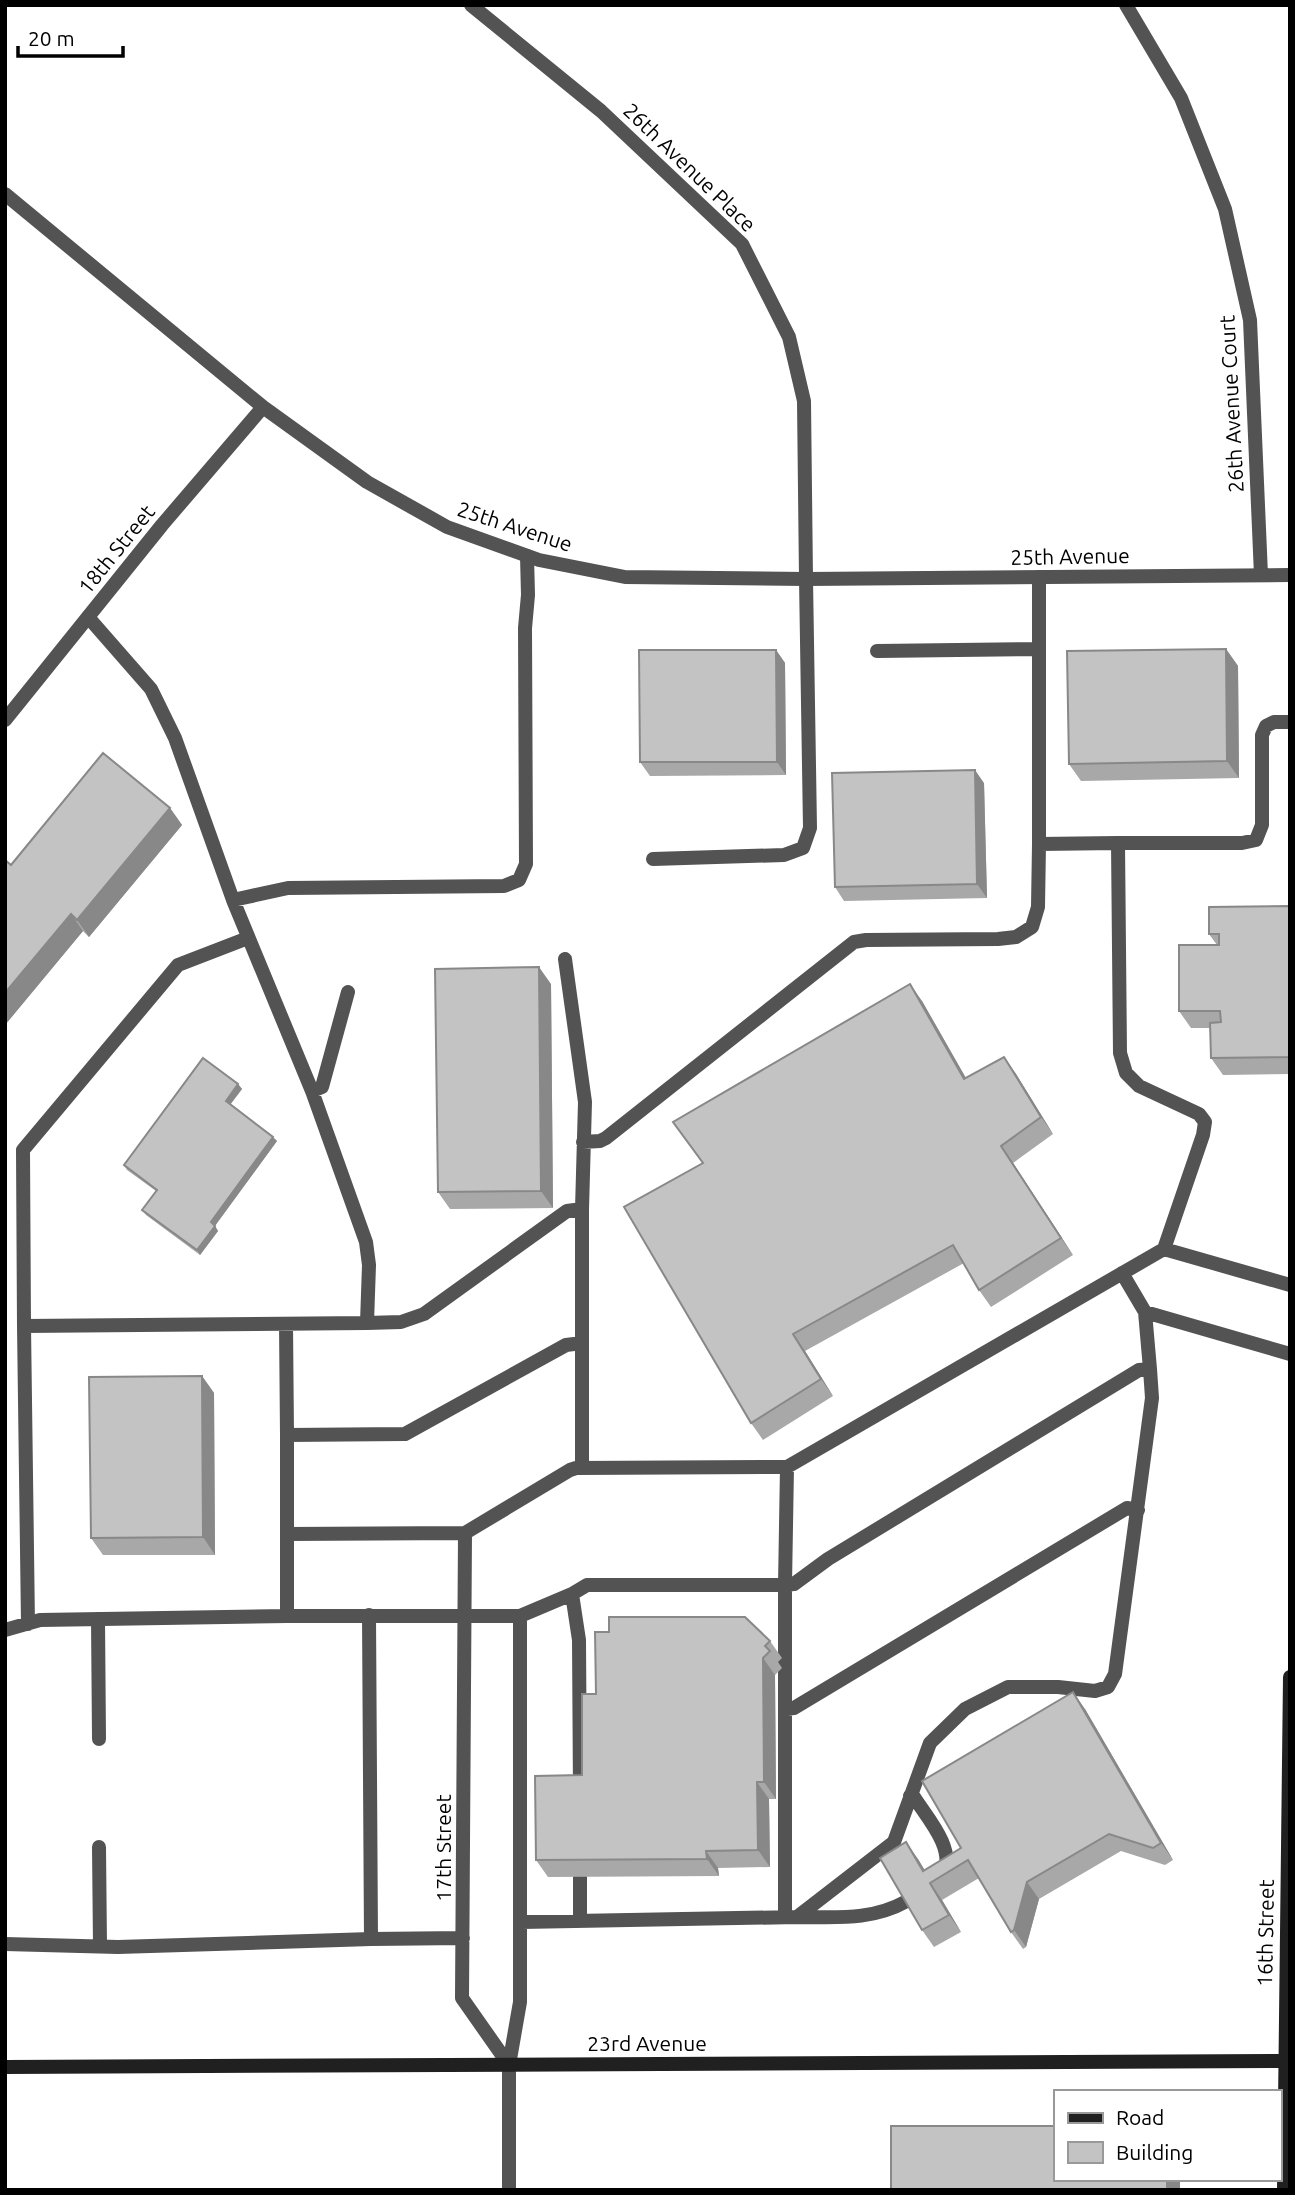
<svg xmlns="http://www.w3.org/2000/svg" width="1295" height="2195" font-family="Ubuntu,sans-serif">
<rect width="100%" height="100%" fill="#fff"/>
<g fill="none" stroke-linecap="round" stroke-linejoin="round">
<!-- service -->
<path stroke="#535353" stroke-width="14" d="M877,651L1039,649
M1118,843H1242L1256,840L1262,825V735L1266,726L1274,722H1290
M653,859L784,855L803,848L810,828L806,579
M233,900L288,888L504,886L519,880L526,864L525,628L528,595L527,556
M312,1091L322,1087L348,992
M583,1142L600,1141L606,1138L854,942L866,940L998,939L1016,937L1032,927L1038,907L1039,844
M582,1209V1468
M1164,1249L1290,1285
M1145,1312L1290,1354
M367,1323L401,1322L424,1314L567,1211L582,1209L585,1102L565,959
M286,1324L287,1435
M24,1326L23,1150L178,965L248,938
M465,1533L462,1998L509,2065
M287,1534V1435L405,1434L566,1345L582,1343
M572,1594L579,1640L580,1792
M287,1616H520L572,1594L587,1585H785L787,1467
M98,1619L99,1739
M28,1624L24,1326L367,1323L369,1265L366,1242L312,1091L233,900L175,738L151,689L88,617
M5,1630L40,1620L287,1616V1534L465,1533L570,1470L576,1468L787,1467L1164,1249L1203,1135L1205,1122L1199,1114L1139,1086L1126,1073L1120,1053L1118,843L1039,844V577
M785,1709L794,1708L1127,1508L1138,1510
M910,1796L914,1797C928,1819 955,1848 944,1874
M99,1847L100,1946
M580,1877V1921
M785,1917V1585L794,1584L828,1559L1139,1370L1150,1369L1145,1312L1122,1273
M797,1917C837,1917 871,1921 907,1901
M521,1922L797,1917L894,1842L930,1743L965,1709L1008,1687H1058L1095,1691L1108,1687L1115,1674L1152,1398L1150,1369
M371,1939L463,1938
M5,1944L118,1947L371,1939L369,1615
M509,2065L520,2002V1616"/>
<!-- minor -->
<path stroke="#535353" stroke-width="14" d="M471,5L601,111L742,244L789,337L804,401L806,579
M1126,5L1181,98L1225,209L1250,320L1261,575
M5,194L263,407L367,482L447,527L539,560L625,577L806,579L1290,575
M5,720L162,525L263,407
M509,2190V2065"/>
<!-- secondary -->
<path stroke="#202020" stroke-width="14" d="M5,2067L1290,2061
M1284,2190L1290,1677"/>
</g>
<!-- wall -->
<path fill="#a8a8a8" d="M1226,649L1238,666L1239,778L1081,781L1069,764Z
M776,650L785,663L786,775L650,776L640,762Z
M984,783L987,898L844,901L835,887Z
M170,808L182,825L89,937L83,931L5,1025V860L11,865Z
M1290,906V1074L1223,1075L1211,1058L1210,1028H1191L1179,1011L1217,945L1209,934Z
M551,984L553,1208L450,1209L438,1192Z
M922,1001L966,1078L1004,1057L1016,1074L1053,1134L1013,1163L1073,1255L991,1307L979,1290L964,1263L805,1351L833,1396L763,1440L751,1423Z
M238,1084L242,1089L230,1105L277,1141L215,1226L218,1231L200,1255L146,1215L142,1210L156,1191L127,1170L124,1165Z
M202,1376L214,1393L215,1555H103L91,1538Z
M770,1641L782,1658L778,1662L782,1668L775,1675L776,1799H769L770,1867L718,1868L719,1876L548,1877L536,1860L582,1775L596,1694Z
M1085,1709L1173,1860L1165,1865L1121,1851L1039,1899L1026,1947L1023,1949L1011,1932L979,1878L942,1900L961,1932L934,1947L922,1930L918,1859L924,1870L961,1848Z"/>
<!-- shaded-wall -->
<path fill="#888" d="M1226,649L1238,666L1239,778L1227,761Z
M776,650L785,663L786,775L777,762Z
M975,770L984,783L987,898L977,884Z
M170,808L182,825L89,937L77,920Z
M71,914L83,931L5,1025V993Z
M539,967L551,984L553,1208L541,1191Z
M910,984L922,1001L976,1096L964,1079Z
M1004,1057L1016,1074L1053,1134L1041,1117Z
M238,1084L242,1089L229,1106L226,1101Z
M273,1137L277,1141L214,1227L211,1222Z
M1001,1146L1013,1163L1073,1255L1061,1238Z
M215,1226L218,1231L200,1255L197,1250Z
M793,1334L805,1351L833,1396L821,1379Z
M202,1376L214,1393L215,1555L203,1537Z
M763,1658L775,1675L776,1799L764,1782Z
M1073,1692L1085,1709L1173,1860L1161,1843Z
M757,1782L769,1799L770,1867L758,1850Z
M906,1842L918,1859L932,1882L923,1871Z
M706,1851L718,1868L719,1876L707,1859Z
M1027,1882L1039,1899L1026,1947L1014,1930Z
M930,1883L942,1900L961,1932L949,1915Z
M1167,2179H1180V2190H1167Z"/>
<!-- building -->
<path fill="#c3c3c3" stroke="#888" stroke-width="2" d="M1226,649L1227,761L1069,764L1067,651Z
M639,650H776L777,762H640Z
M103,753L170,808L77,920L71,914L5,993V860L11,865Z
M975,770L977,884L835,887L832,773Z
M1290,906V1057L1211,1058L1210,1023L1221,1022L1220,1011H1179V945H1219V934H1209V907Z
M539,967L541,1191L438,1192L435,969Z
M910,984L964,1079L1004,1057L1041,1117L1001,1146L1061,1238L979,1290L953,1245L793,1334L821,1379L751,1423L624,1207L703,1163L673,1122Z
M203,1058L238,1084L226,1101L273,1137L211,1222L215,1226L197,1250L142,1210L157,1190L124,1165Z
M202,1376L203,1537L91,1538L89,1377Z
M609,1617H745L770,1641L765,1646L770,1651L763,1658L764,1782H757L758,1850L706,1851L707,1859L536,1860L535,1776L582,1775V1694H596L595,1632H609Z
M1073,1692L1161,1843L1153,1848L1109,1834L1027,1882L1014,1930L1011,1932L968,1860L930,1883L949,1915L922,1930L880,1858L906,1842L923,1871L961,1848L922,1781Z
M891,2126H1055V2179H1167V2190H891Z"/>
<g text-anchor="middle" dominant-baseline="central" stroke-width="6" stroke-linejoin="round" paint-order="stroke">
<!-- street labels -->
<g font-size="21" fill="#000" stroke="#fff">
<text transform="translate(690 167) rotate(44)">26th Avenue Place</text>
<text transform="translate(1231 404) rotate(-93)">26th Avenue Court</text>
<text transform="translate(515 526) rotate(18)">25th Avenue</text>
<text transform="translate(116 549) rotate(-51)">18th Street</text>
<text transform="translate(1070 556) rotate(-1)">25th Avenue</text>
<text transform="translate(443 1848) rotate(-90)">17th Street</text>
<text transform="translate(1265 1933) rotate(-89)">16th Street</text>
<text x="647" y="2043">23rd Avenue</text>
</g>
</g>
<!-- border -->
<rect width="1295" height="2195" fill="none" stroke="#000000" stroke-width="14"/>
<!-- legend -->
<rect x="1054" y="2090" width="228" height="91" fill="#ffffff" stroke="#999999" stroke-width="2"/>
<rect x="1068" y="2113" width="35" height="10" fill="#202020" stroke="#999999" stroke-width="2"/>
<text x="1116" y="2125" font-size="21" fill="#000000">Road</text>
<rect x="1068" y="2142" width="35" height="21" fill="#c3c3c3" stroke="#999999" stroke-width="2"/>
<text x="1116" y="2160" font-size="21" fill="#000000">Building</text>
<!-- scale -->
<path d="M18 46v10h105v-10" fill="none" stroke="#000000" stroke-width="3.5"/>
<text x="28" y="46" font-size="21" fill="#000000" stroke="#ffffff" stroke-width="5" paint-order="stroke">20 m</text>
</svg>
